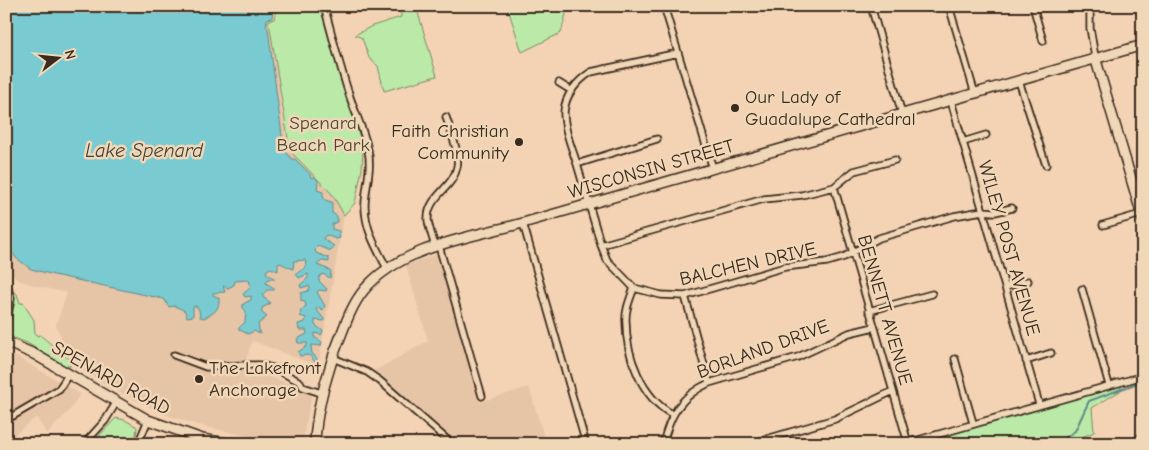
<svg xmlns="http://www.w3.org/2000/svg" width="1149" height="450" font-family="'Comic Neue',sans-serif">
<rect width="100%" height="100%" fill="#f3d3b4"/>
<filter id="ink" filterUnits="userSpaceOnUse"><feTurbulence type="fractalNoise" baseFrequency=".02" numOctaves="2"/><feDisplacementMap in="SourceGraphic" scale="10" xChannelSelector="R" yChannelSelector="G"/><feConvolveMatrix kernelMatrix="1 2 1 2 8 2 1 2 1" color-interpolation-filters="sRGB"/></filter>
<g filter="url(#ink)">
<!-- built -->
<path fill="#e6c4a6" d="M6,6H277L273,18L268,20L267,25L270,29L288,152L294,155L332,194L344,215L319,361L314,365L253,341V339L243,368L294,385L312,393L302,443L247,436L198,425L164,414L117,391L77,367L70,359L56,325L67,293L36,286L19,280L9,271L6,266Z
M437,254L480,402L529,387L546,444H457L434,422L374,371L428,341L406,265Z
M6,354L19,358L80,394L70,410L47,434L36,417L7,441L9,444H6Z
M147,436L187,444H146Z"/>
<!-- green -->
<path fill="#bae9a8" stroke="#7a8a63" d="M277,6H321L332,49L363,146L362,169L355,203L344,215L332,194L290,151L270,28L268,25V21L274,19Z
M400,6H426L418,13L437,76L384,91L378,66L369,58L362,38L355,35L372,26L401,17Z
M507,6H568L561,33L522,52Z
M14,292L17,294L20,303H23L34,320L35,334L38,336L40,335L70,360L72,363L70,366H65L27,343L12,337L8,332L15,302Z
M1121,386L1120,391L1092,408L1094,432L1065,444H917Z
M116,418L125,420L137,427L135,444H101L94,441Z"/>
<!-- water -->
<path fill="#79cbd1" stroke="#608b89" d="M6,6H275L273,9L272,18L267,19L266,26L268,29L283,143L287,153L292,159H295L310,174L311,178L315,177L318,181L317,190L323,192V196L325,200L332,202V213L337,216V222L332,224V229L339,231L340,238L336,239L326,235L323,239L334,246L331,251L318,246L315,249L316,253L329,258V262L322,261L317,265L330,270L331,272L330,278L323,274L319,277V281L327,289L326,291L319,290L317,292L325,306L323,310L318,307L316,309L324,319V321L315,320V325L323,331L321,335L315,333L314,337L322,342L321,346L312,345L311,347L312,353L318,360L315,362L309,355L300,356L298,352L307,346V343H298L297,339L307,334L306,330H299L298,324L305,322L306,318L300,316L301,310L306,306L305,302L301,301V293L308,291L310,287L308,286L301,288L300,285L308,278V274L299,278L296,274L306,267L305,260L294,261L293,269L280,263L278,264V271L271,268L267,270L266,273L275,279H268L266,283L274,288V290H267L263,294V297L271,303L262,308V313L267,317L258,324L260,334L254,331L248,334L238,329L245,322L246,311L243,308V304L251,300V296L245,297L243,294L251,287L249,280L235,281L234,285L228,288L223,286L225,292L213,293V295L219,298C220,310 214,313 204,318L200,317L199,310L196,306L193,307V316L187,317L185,311L175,306L169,307L164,299L54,275L31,269L16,258L6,243Z"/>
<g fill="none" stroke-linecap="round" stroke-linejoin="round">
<!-- stream -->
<path stroke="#608b89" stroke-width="2" d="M1056,444L1075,431L1089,401L1143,381"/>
<defs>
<path id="street" d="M324,6C332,35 339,63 348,91C354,111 364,130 368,150C372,168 366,185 365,203C364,227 376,248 387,268
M664,6L713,169
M871,6L902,114
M949,6L975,94
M1033,6L1043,41
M1090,6V28L1095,57
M678,53L591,72C577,81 565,95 564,112C564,130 572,148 577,164C585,191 593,218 601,245L607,260L634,288L661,295L685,296L785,267L827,262L844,257L879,238L954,216L982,211L995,212L1012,208
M1019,81L1046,165
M559,83L572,91
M951,101L1039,404
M963,142L986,135
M577,164L657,139
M834,187L908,443
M523,223L586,444
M1103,225L1141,214
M601,245L764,199L802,195L834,187L854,171L895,160
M439,246L482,396
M435,247C433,238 429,229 428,220C427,196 453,189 457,167C460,153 450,130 446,117
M6,282L11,298L6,321
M1005,287L1028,281
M634,288C630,299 625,310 626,322C626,356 642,398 672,414
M1082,289L1109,385
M685,296L709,383
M869,311L932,294
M174,355L206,367L247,365H259L276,369L300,382L303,387L321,393
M333,358L367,372L380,381L452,444
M955,359L973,423
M1026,361L1051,353
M6,420L59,389L68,375
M84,444L105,421L116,403
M138,444L148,420
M663,444C670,414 681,396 709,383L798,357L849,333L874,327
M750,444L835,419L893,391
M904,444L1143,376"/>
<path id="secondary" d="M1095,57L1143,219
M6,342L34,354L148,420L202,439L232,444
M315,444C316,410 325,383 335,351C343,331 350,307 364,290C399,247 471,237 523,223L1143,45
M1135,444L1143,437"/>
</defs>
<!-- street casing -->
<use href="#street" stroke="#3b2a1e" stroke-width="9"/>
<!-- secondary casing -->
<use href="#secondary" stroke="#3b2a1e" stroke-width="12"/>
<!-- street -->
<use href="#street" stroke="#f0d7b8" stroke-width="5.5"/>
<!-- secondary -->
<use href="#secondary" stroke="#f0d7b8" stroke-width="9"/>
</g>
</g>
<!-- markers -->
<g fill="#3b2a1e" stroke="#f0d7b8" stroke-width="2">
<circle cx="735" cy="108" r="5"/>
<circle cx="519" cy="142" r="5"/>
<circle cx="199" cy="379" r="5"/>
</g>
<g text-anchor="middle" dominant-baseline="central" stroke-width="5" stroke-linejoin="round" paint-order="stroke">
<!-- poi labels -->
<g font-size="19" fill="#3b2a1e" stroke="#f0d7b8" text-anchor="start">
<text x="745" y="97">Our Lady of<tspan x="745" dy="22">Guadalupe Cathedral</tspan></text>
<text x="509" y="131" text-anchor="end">Faith Christian<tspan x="509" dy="22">Community</tspan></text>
<text x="209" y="368">The Lakefront<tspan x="209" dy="22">Anchorage</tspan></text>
</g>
<!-- park labels -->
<g font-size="19" fill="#4e4733" stroke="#f0d7b8">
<text x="323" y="123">Spenard<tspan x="323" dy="22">Beach Park</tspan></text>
</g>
<!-- street labels -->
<g font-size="19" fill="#3b2a1e" stroke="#f0d7b8">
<text transform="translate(651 169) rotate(-16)">WISCONSIN STREET</text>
<text transform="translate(1009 248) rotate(74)">WILEY POST AVENUE</text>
<text transform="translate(748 264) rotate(-13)">BALCHEN DRIVE</text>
<text transform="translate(885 310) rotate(74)">BENNETT AVENUE</text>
<text transform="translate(763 349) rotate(-20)">BORLAND DRIVE</text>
<text transform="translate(111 378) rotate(29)">SPENARD ROAD</text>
</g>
<!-- water labels -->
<g font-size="20" font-style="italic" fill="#444239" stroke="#f0d7b8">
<text x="144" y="150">Lake Spenard</text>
</g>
</g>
<!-- margin -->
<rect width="1149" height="450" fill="none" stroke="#f0d7b8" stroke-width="25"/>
<rect x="12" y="12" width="1124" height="425" fill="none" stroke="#3b2a1e" stroke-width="2" filter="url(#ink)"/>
<!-- north arrow -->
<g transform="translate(58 58) rotate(74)" stroke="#f0d7b8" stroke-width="4" paint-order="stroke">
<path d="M0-4L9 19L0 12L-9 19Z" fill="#3b2a1e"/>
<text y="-8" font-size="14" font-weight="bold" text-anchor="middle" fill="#3b2a1e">N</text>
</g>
</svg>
